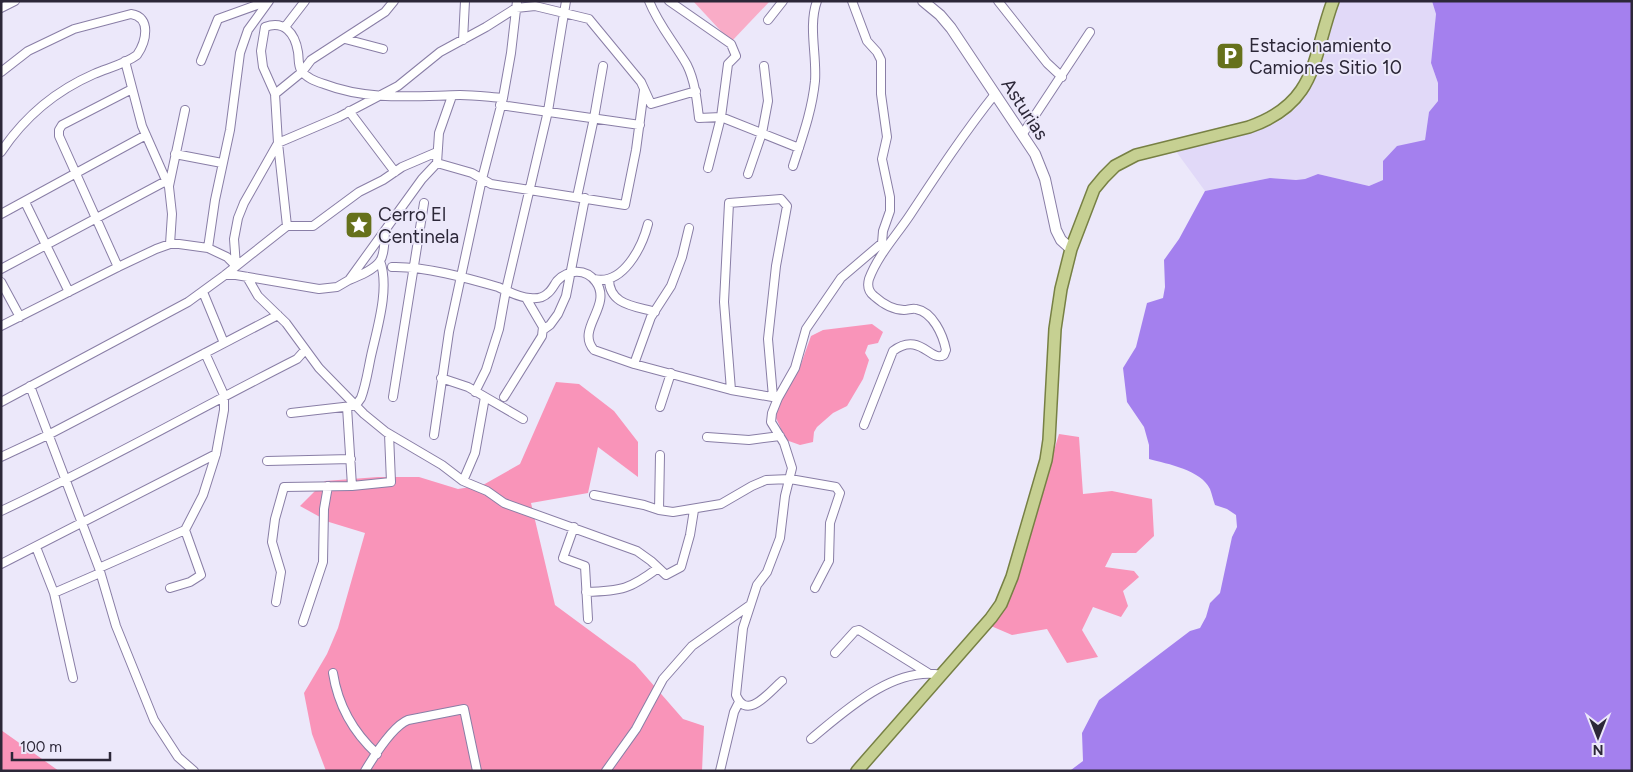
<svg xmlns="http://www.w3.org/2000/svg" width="1633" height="772" font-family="Figtree,sans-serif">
<rect width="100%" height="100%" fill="#ece8fa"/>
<!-- built -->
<path fill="#e1d9f8" d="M1337,1H1432L1436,14L1431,63L1438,83V101L1429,112L1425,140L1383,174V180L1369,186L1318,174L1305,179L1296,180L1270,178L1205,191L1175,150L1265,128L1281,120L1295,109L1306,96L1318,74Z"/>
<!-- green -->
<path fill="#f9acc7" d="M693,1H770L731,42Z"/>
<!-- forest -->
<path fill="#f994b9" d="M872,324L883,332L878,343L868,345L865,353L869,360L863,379L847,406L833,413L817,427L814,432L813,442L800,445L786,440L776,418L777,407L801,364L811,336L823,330Z
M556,382L579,384L614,411L638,442V477L598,447L588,493L531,503L555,605L635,664L683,719L704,726L702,771H326L312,734L304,693L327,654L338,628L365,533L329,522L300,506L325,481L378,477H419L458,489L483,485L520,464Z
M1059,434L1079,437L1083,494L1112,491L1152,499L1154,536L1136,553H1112L1105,567L1134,571L1139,577L1123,591L1128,606L1121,617L1093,607L1082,630L1098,657L1067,663L1047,629L1012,635L991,626L1041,494Z
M1,730L59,771H1Z"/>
<!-- water -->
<path fill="#a480ee" d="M1432,1H1632V771H1062L1071,770L1083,761L1082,733L1099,700L1190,631L1200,628L1206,617L1210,603L1220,593L1232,537L1237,527L1236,515L1227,509L1215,505C1213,500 1212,494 1210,489C1201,470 1168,464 1149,459V445L1144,427L1127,402L1123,368L1136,347L1147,303L1163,298L1165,287L1164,260L1179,239L1205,191L1270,178L1296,180L1305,179L1318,174L1369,186L1383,180V161L1397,146L1425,140L1429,112L1438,101V83L1431,63L1436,14Z"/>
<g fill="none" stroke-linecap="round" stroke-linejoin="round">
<defs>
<path id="street" d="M649,1C659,26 674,42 687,65C695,81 697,101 699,118L721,117L799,148
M669,1L731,44L736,56L728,64L721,117L708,168
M852,1L867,41L877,52L881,60V94L887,137L882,159L890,197V211L883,231L882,243L885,246
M998,1L1047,63L1062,77
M1,8L15,1
M768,20L783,1
M285,27L305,1
M345,39L383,49
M463,40L465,1
M125,61L142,126L169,187L172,214L170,244
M201,61L218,19L268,1
M1,72L28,51L74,29L131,14C152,17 146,42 137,55C125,64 108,68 94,74C55,91 25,116 1,152
M275,94L302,72L311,60L385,12L394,1
M500,105L640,125
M349,111L395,172
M1022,135L1090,32
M175,154L222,163
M437,163L472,173L491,184L625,205L636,150L644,90
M793,166C802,138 812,111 815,81C817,55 808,26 817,1
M748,174L762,133L768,101L764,66
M169,186L185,110
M577,197L594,118L603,66
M25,202L69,292
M1,214L146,135
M287,226L278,143L339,117L398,86L440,52L486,27L516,8L535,6L589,19L641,82L651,104L696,91
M208,248L215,200L230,130L240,53L248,30L269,1
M236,266L234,239L238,218L244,203L278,143L275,94L263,67L261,51L265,27C284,20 295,33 298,52C299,58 298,65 301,70C306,78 315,81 324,84C368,101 414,96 460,95C474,95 489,97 503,98
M118,267L59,136V130L62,125L132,89
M392,267C424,266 467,278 498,287C508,291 519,298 530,298C537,299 543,298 548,293C552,290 554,285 557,281C568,269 586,268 596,282C613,306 575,329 594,350L634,364L731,390L778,398
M1,269L166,181
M225,275H236L319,289L337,287L349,280L422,179L437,163L439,133L452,96
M247,277L258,296L286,323L319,368L364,414L386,432L442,465L463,481L487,491L504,503L637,551L651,561L666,575L681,567L690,535L694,510
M594,279C623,286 642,247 648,224
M609,279C609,305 635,306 655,312
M349,280C359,276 374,270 380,261C385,254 384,241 385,233
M1,282L20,317
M203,292L224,343
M1,326L118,267L156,249L170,244H179L208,248L227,257L236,266
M543,330L550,325L558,314L566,296L585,198
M634,364L651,317L671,286L682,257L689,228
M441,378L468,387L523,419
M30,386L99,568L116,626L154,720L178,757L194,771
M731,390L724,302L729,203L781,199L787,206L776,266L768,339L773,397
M475,392L486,370L499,329L506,290L548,111L566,1
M393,397L424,203
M504,397L542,336L543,327L526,298
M1,402L188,302L225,275L287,226H313L359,192L383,180L402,167L437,152
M347,407L352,486
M660,407L671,373
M291,413L352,406L356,405L361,398C366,385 368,370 371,356C377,329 390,288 380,261
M864,425L893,351C920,331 931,363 944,355L946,350C943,335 933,312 916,309C912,308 908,310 904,310C892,310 883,304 874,296C869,292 867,286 869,279C878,255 896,236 910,215C937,174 964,133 995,94
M434,435L449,332L482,179L503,98L511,53L517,1
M707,437L749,440L780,436
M1,457L48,435L278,315
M267,461L351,459
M463,481L475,453L485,397
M594,495L644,505L659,510L673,512L721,504L752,486L766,480L790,479L836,487L840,493L830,523L829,561L815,588
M659,510L660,455
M1,511C102,464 198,409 297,359L305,350
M574,527L563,558L585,566L588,619
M36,547L54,593L73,678
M1,564L216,454
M99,568L185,530L203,495L216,454L224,410V395L205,353
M170,588L190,582L201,575L185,530
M586,592C622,591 630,589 658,568
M54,593L100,573
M276,602L281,572L272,542L275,519L284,487L352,486L391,482L389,434
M303,622L323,562L324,509L328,486
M835,653L855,631L859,630L928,673
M333,673C338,705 353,732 377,754
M782,681C770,691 747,722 736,695L743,628L757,585L767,572L780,538L785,496L792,468L784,443L771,422L772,413L778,398L795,368L806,329L841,278L882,243
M811,739C845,711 893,666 941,675
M365,771C374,756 393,726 408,720L464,709L477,771
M606,771L636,729L663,679L692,646L750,605
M720,771L734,712L739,702"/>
<path id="secondary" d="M923,1L940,15L951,28L1035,154L1045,179L1056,230L1061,240L1071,249"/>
<path id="primary" d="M857,771L991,618L1001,604L1012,577L1046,460L1049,440L1055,329L1061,289L1071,249L1094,189L1104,177L1115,166L1136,155L1249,127C1318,103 1312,58 1333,1"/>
</defs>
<!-- street casing -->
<use href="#street" stroke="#897ea6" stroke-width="10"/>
<!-- secondary casing -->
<use href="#secondary" stroke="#897ea6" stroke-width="12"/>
<!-- primary casing -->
<use href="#primary" stroke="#778044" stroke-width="14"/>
<!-- street -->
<use href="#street" stroke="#fff" stroke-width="8"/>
<!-- secondary -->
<use href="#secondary" stroke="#fff" stroke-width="10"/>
<!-- primary -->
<use href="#primary" stroke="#c6d092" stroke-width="11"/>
</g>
<!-- icons -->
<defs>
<symbol id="parking-square" viewBox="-11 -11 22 22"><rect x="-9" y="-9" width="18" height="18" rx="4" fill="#66711b" stroke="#ece8fa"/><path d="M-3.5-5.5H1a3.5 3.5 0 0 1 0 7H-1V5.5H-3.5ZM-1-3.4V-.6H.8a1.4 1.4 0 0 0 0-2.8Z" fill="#fff"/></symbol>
<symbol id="sight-square" viewBox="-11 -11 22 22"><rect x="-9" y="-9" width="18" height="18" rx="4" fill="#66711b" stroke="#ece8fa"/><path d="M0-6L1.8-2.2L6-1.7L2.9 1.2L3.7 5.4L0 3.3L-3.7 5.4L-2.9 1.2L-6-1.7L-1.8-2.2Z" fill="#fff"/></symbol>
</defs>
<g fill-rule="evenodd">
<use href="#parking-square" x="1214" y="40" width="32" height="32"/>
<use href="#sight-square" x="343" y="209" width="32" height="32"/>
</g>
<g text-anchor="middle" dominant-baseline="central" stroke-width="4" stroke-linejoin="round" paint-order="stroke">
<!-- poi labels -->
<g font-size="19" fill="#2c2738" stroke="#ece8fa" text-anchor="start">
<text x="1249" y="45">Estacionamiento<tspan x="1249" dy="22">Camiones Sitio 10</tspan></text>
<text x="378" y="214">Cerro El<tspan x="378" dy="22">Centinela</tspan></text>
</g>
<!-- street labels -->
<g font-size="19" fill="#2c2738" stroke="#ece8fa">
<text transform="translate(1025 109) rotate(57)">Asturias</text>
</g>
</g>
<!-- border -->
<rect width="1633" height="772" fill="none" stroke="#2c2738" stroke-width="5"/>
<!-- north arrow -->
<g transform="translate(1598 737) rotate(180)" stroke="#ece8fa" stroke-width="4" paint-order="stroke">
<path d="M0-4L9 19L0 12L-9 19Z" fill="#2c2738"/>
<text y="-8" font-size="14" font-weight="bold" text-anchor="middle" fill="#2c2738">N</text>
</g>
<!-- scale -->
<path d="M12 752v8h98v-8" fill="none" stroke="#2c2738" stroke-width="2.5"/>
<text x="20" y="752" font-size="15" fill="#2c2738" stroke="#ece8fa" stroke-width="4" paint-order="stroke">100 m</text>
</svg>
